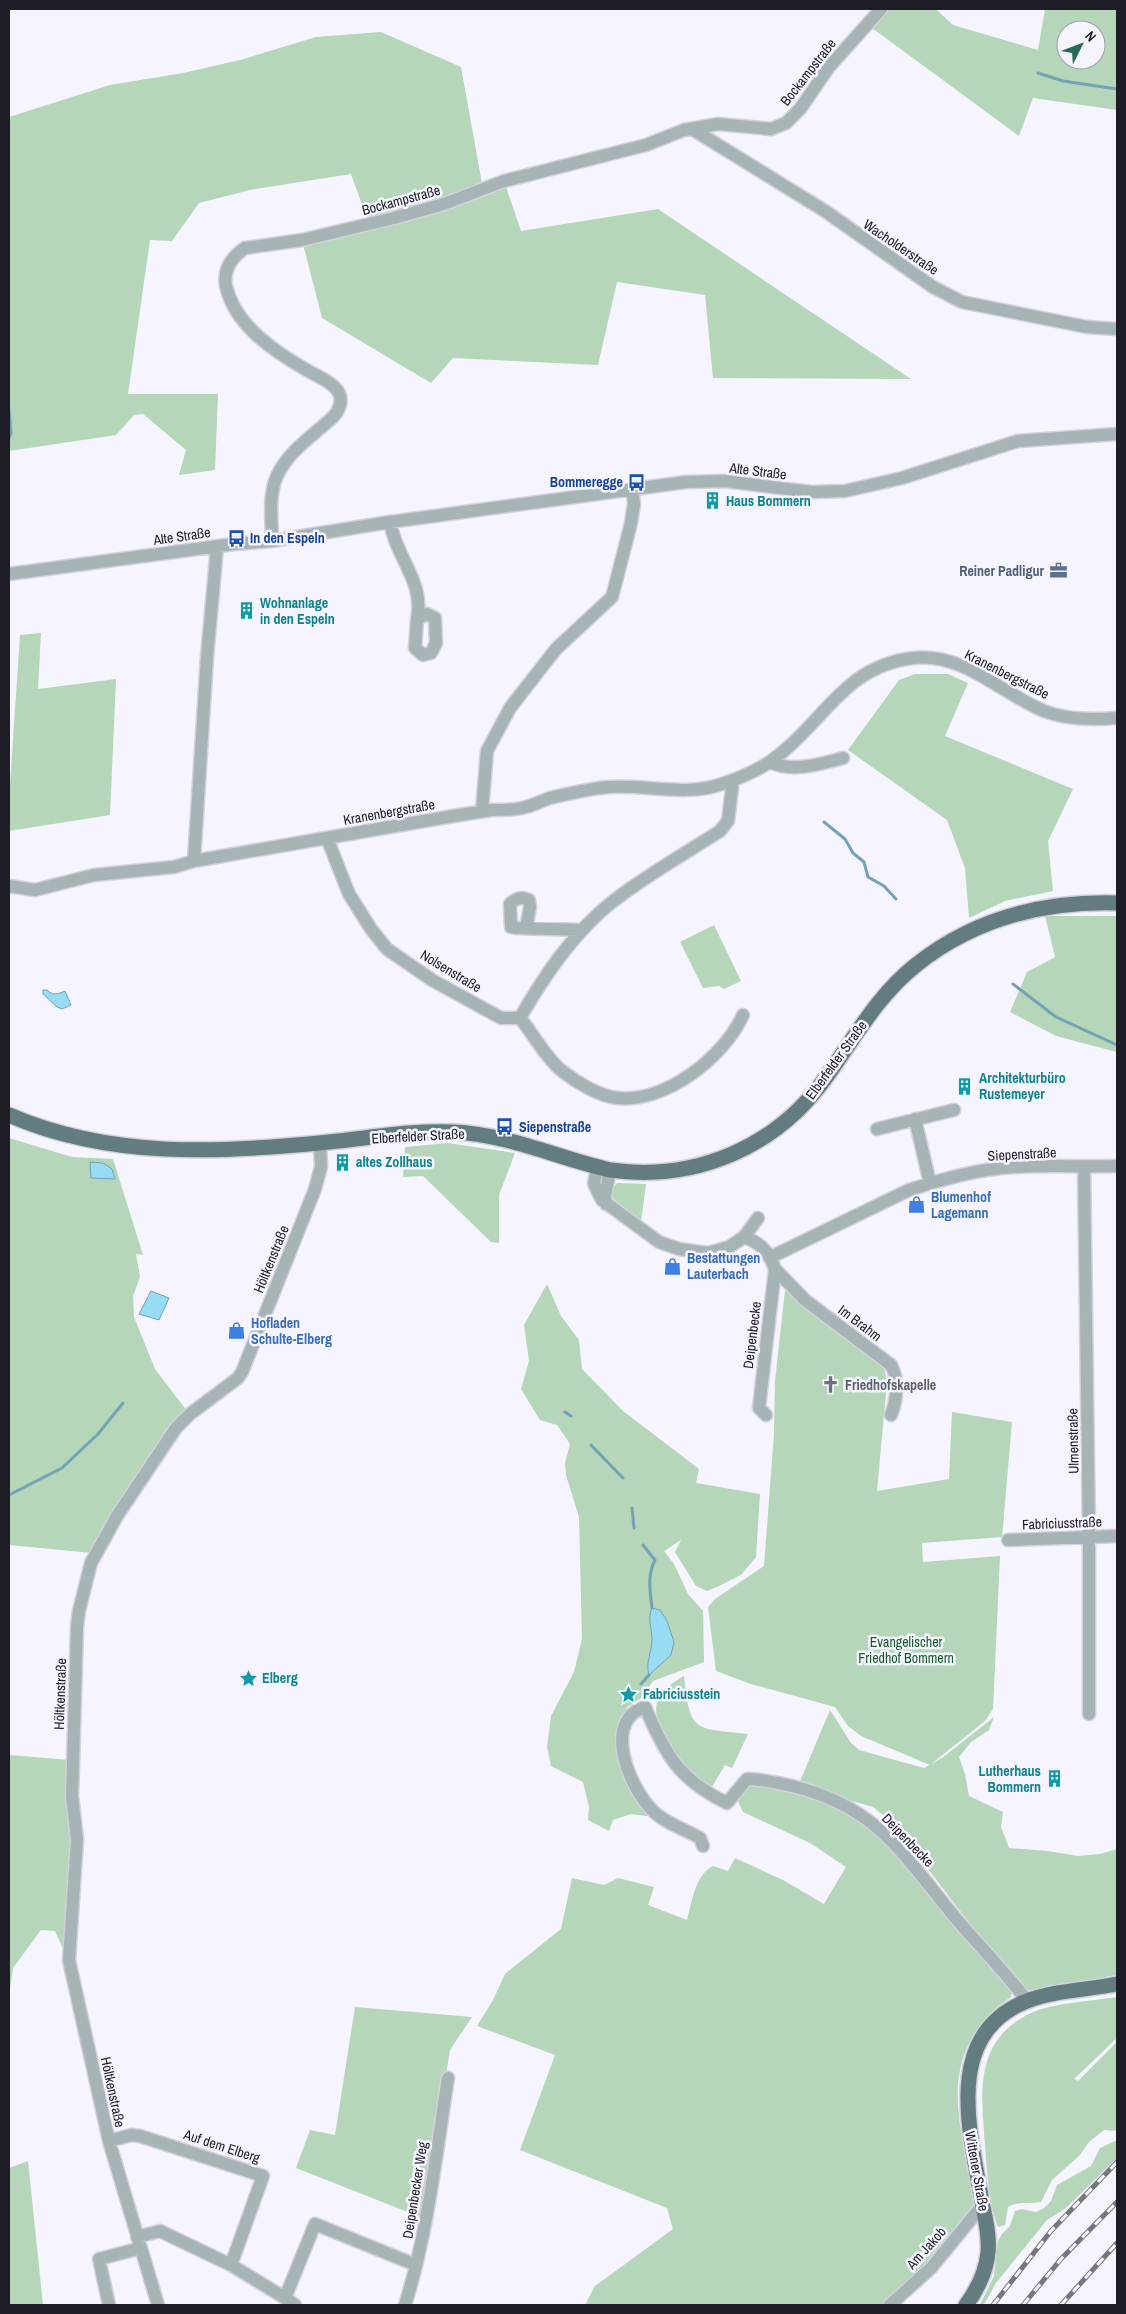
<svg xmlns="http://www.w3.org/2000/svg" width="1126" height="2314" font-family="'Archivo Narrow',sans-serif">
<rect width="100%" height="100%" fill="#f5f4ff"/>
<!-- green -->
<path fill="#b5d6b9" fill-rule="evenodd" d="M887,9H936L953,25L1038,50L1045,9H1117V110L1033,98L1019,136L872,28ZM1066,30H1096V60H1066Z
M381,32L461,67L483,189L504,181L521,231L658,209L911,379L713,378L705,295L617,282L598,365L453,358L431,383L322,318L302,240L369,224L351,174L250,190L199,203L172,241L150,240L128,394H218L215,470L179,475L186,450L143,414L134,415L116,435L9,451V117L110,85L183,73L240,60L316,37Z
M41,633L38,689L116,679L110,815L9,831V799L20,635Z
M915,674H948L968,683L945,736L1073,789L1048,841L1053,891L1005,901L969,918L965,868L947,820L848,750L899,680Z
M1045,916H1117V1052L1056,1036L1010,1012L1027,972L1055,957Z
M714,925L741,981L724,989L719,986L703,988L680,942Z
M9,1138L72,1157L113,1159L143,1255L136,1254L140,1277L133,1296L134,1317L155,1369L187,1411L92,1553L9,1545Z
M448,1143L515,1153L499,1195V1243L491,1242L423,1176L403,1177L405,1147Z
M617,1183L646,1184L641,1222L624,1210L611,1196L612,1189Z
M547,1284L561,1316L579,1340L582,1369L623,1411L699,1469L696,1483L760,1494L756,1557L741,1575L717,1587L707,1591L696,1586L675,1552L681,1540L664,1551L674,1564L688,1594L703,1611L704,1662L653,1681L641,1698L627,1707L621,1722L618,1735L655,1817L631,1814L613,1820L609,1831L588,1820L589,1807L583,1782L551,1766L547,1747L551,1716L574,1672L582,1639L579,1517L566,1475L565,1463L570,1444L557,1425L540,1420L521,1389L529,1361L524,1325Z
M785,1290L884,1367L887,1382L877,1491L949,1479L952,1412L1012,1422L1002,1537L922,1543L923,1562L1000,1556L993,1709L985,1721L930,1765L861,1736L848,1726L835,1707L751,1684L716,1671L708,1607L715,1599L764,1566L774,1434L775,1381Z
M684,1676C690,1734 695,1728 748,1734L732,1768L725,1765L710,1790C700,1782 684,1773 677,1763C672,1757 670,1749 667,1742C651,1711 650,1695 684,1676Z
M830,1710L851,1743L859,1750L924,1768L942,1758L994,1717L989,1730L971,1742L959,1757L965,1774L969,1796L1003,1812L1001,1827L1009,1848L1048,1851L1078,1856L1100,1854L1117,1849V1975L1025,1991L970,1924L893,1823L873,1807L798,1786Z
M9,1755L70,1760L75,1840L65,1953L55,1931L41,1930L13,1968L9,1996Z
M763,1783L828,1799L875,1828L1012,1991L1011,1997C933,2050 959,2124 976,2202L912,2279L882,2305H585L595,2286L673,2229L667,2208L520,2150L555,2055L477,2026L493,2000L505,1974L561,1929L572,1878L604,1885L618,1878L654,1887L648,1905L687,1920C692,1902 695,1875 713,1866L728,1871L735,1858L783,1880L824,1904L846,1867L810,1843L743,1812L738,1801L740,1790L750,1784Z
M1117,1997V2038L1074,2079L1078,2081L1117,2042V2131L1104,2130L1089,2142L1080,2155L1052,2180L1041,2202C1029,2204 1019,2201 1008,2207L1005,2225L998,2227C990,2207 988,2181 986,2160C983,2103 968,2043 1031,2013C1052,2003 1093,2001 1117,1997Z
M355,2007L472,2017L450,2050L423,2218L296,2168L310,2130L335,2135Z
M1115,2141H1117V2158L1066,2208L1047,2220L996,2283L985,2303L980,2305L994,2276L998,2241L1001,2235L1010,2226L1015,2211L1022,2209L1036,2212L1044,2208L1051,2201L1057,2185L1091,2166L1100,2148Z
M28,2161L43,2305H9V2168Z"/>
<!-- water -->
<path fill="#98dbf4" stroke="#73a2b6" d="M43,990H47C53,996 58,994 65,991L71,1005L62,1009L57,1007L43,994Z
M90,1162L103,1163L112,1169L115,1179L91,1178Z
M151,1291L169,1298L159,1320L139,1314Z
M652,1608L660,1610L667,1621L674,1642L671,1655L649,1675C645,1663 652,1652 652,1639C652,1628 647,1619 652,1608Z"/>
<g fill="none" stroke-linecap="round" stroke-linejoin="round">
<!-- stream -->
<path stroke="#73a2b6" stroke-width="3" d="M1038,73L1063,81L1117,89
M9,409L11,433L9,438
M824,822L845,839L853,853L864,862L868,877L884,886L896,899
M1013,984L1056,1017L1117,1045
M565,1412L571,1416
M591,1445L623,1478
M9,1495L62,1468L98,1434L123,1403
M632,1508L634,1528
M643,1545L655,1560C647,1576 650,1590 652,1608
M641,1684L649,1675"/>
<defs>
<path id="minor" d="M692,129L825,211L933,287L962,302L1087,327L1117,329
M390,522C396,558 425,582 417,619
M272,541C272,521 268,495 277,476C288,451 314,435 333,417C339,411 343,401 339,393C332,381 316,376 305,369C273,351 234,324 226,286C223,269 232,257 245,248L302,240L394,218L444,204L504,181L646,145L684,130L718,124L771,129L786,123L800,109L829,67L881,9
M9,574L234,544L272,541L390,522L686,482L725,481L811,492L845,491L902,478L1018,441L1117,434
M427,614L435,618L436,643L431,653L423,655L415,648L417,619Z
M770,762C793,773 820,764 843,758
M482,811L487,751L510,708L556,649L612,597L631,523L634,504L632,488
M327,838L349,894L371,929L387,949L432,980L501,1018H520
M194,861L207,657L217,547
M9,886L35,890L94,875L174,867L194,861C280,846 367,831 453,816C466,814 479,812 492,810C502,810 513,810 522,808C532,806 541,801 550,798C566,794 583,791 599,788C640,782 682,798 722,784C743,777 762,769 779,755C826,718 846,666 913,658C963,652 1001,693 1044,711C1067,720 1093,720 1117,718
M526,928L530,907L529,900C521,896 517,898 510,904L511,927L517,928L582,930
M520,1018C544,976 573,933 612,902C645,876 684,854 720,831L728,821L733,780
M520,1018C534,1035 545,1057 562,1071C576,1082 599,1096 617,1098C666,1103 724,1057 743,1015
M915,1119L930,1183
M877,1129L954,1110
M597,1167L594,1184L602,1200L659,1242L679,1249L708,1253L729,1247L744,1237C761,1243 769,1252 775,1269L759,1408L766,1415
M1084,1167L1089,1537V1714
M606,1204L605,1196L610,1170
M744,1237L758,1218
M771,1257L909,1190C943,1179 978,1169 1014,1167C1048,1165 1083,1167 1117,1166
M775,1269L805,1300L891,1365C899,1380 897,1400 891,1415
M1008,1540L1117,1536
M703,1846L700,1838C684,1829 665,1823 653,1811C630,1789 601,1721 645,1707C665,1754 679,1780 727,1803L747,1779C762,1779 777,1783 792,1786C876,1806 902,1853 953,1915C977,1944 1005,1971 1027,2001
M109,2141L131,2135L140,2136L263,2176L231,2265
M137,2237L160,2231L231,2265L285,2298
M109,2305L99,2259L141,2248
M158,2305L109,2141L69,1960L77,1839L72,1796L77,1627L79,1611L91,1563L117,1516L176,1428L190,1414L238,1378L242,1372L315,1189L321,1167L320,1143
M295,2305L285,2298L315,2224L416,2265
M405,2305C428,2232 436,2154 448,2078
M890,2305L931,2268L977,2212L983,2208"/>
<path id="major" d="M9,1115C110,1159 221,1153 329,1142C370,1138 412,1130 453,1132C507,1134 558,1158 610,1170C696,1182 777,1147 827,1076C855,1037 878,995 916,965C975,918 1044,901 1117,903
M966,2305C977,2290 986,2271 988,2253C990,2234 984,2214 981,2196C969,2129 944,2033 1027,2001C1056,1990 1087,1990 1117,1984"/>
</defs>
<!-- minor casing -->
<use href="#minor" stroke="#d3d2dc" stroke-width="15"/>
<!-- major casing -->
<use href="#major" stroke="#d3d2dc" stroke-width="18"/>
<!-- minor -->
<use href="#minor" stroke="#a6b4b5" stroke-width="12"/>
<!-- major -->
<use href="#major" stroke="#637c80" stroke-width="15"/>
<defs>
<path id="rail" d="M993,2305L1051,2231L1117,2162
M1023,2305L1061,2259L1117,2202
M1061,2305L1117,2243"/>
</defs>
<!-- rail casing -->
<use href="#rail" stroke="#777680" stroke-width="5"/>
<!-- rail -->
<use href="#rail" stroke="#f5f4ff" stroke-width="3" stroke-dasharray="9" stroke-linecap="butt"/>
</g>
<!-- icons -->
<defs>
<symbol id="bus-bare" viewBox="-9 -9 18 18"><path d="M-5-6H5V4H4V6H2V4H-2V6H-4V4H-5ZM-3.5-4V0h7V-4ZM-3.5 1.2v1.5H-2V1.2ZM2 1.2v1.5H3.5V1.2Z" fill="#1a4fb4" stroke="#f5f4ff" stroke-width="2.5" paint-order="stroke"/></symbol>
<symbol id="building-bare" viewBox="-9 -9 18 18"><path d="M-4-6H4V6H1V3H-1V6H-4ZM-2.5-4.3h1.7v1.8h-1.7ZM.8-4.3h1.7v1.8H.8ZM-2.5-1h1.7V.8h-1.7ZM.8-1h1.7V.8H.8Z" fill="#0f9aa8" stroke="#f5f4ff" stroke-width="2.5" paint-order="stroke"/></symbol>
<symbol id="office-bare" viewBox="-9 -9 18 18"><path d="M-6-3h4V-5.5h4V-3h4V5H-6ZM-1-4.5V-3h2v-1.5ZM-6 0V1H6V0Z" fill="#5c6f8a" stroke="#f5f4ff" stroke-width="2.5" paint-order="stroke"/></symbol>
<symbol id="shop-bare" viewBox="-9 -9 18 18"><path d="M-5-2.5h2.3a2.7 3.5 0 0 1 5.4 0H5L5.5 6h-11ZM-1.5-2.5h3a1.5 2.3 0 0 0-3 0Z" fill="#3f7fe0" stroke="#f5f4ff" stroke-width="2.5" paint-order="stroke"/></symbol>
<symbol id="church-bare" viewBox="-9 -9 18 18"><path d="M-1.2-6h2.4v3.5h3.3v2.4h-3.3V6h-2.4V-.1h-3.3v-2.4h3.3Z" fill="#6b7280" stroke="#f5f4ff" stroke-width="2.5" paint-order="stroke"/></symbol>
<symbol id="sight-bare" viewBox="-9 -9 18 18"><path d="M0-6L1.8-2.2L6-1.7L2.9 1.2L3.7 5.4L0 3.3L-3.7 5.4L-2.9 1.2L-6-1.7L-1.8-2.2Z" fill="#0f9aa8" stroke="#f5f4ff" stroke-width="2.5" paint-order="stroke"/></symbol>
</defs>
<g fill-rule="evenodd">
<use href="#bus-bare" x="624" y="470" width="25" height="25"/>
<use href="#building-bare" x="700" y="488" width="25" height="25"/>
<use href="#bus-bare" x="224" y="526" width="25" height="25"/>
<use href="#office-bare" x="1046" y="558" width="25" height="25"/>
<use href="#building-bare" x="234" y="598" width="25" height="25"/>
<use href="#building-bare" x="952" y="1074" width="25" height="25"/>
<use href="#bus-bare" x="492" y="1114" width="25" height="25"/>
<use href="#building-bare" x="330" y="1150" width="25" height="25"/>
<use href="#shop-bare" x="904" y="1192" width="25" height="25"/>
<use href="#shop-bare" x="660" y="1254" width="25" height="25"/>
<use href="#shop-bare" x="224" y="1318" width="25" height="25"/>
<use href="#church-bare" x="818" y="1372" width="25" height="25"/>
<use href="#sight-bare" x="236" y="1666" width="25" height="25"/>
<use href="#sight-bare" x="616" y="1682" width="25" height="25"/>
<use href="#building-bare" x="1042" y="1766" width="25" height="25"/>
</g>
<g text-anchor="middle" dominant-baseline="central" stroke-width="5" stroke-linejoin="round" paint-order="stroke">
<!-- street labels -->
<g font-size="14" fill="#1e1d26" stroke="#f5f4ff">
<text transform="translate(808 72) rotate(-52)">Bockampstraße</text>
<text transform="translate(401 200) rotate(-15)">Bockampstraße</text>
<text transform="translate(901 247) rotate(34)">Wacholderstraße</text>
<text transform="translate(758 471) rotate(7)">Alte Straße</text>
<text transform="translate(182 536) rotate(-8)">Alte Straße</text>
<text transform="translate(1007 674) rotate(27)">Kranenbergstraße</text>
<text transform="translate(389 812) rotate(-10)">Kranenbergstraße</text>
<text transform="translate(451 971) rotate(31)">Nolsenstraße</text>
<text transform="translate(836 1060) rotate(-54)">Elberfelder Straße</text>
<text transform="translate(418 1136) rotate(-3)">Elberfelder Straße</text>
<text transform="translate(1022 1154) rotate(-3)">Siepenstraße</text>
<text transform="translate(271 1259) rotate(-68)">Höltkenstraße</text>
<text transform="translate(860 1323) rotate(37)">Im Brahm</text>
<text transform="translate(752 1335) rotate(-83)">Deipenbecke</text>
<text transform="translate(1073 1441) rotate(-91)">Ulmenstraße</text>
<text transform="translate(1062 1523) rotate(-2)">Fabriciusstraße</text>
<text transform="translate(60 1694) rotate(-88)">Höltkenstraße</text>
<text transform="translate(908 1840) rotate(46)">Deipenbecke</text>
<text transform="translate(113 2092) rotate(78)">Höltkenstraße</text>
<text transform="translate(222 2146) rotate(18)">Auf dem Elberg</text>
<text transform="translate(977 2171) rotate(80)">Wittener Straße</text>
<text transform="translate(415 2190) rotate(-81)">Deipenbecker Weg</text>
<text transform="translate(926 2248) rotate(-48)">Am Jakob</text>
</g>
<!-- transit labels -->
<g font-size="14" font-weight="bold" fill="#164399" stroke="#f5f4ff" text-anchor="start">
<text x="623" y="482" text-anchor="end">Bommeregge</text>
<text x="250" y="538">In den Espeln</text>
<text x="519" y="1127">Siepenstraße</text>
</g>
<!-- culture labels -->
<g font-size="14" font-weight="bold" fill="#0d838f" stroke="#f5f4ff" text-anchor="start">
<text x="726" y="501">Haus Bommern</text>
<text x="260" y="603">Wohnanlage<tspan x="260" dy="16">in den Espeln</tspan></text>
<text x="979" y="1078">Architekturbüro<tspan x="979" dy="16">Rustemeyer</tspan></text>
<text x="356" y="1162">altes Zollhaus</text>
<text x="262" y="1678">Elberg</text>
<text x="643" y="1694">Fabriciusstein</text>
<text x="1041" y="1771" text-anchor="end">Lutherhaus<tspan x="1041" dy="16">Bommern</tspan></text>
</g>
<!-- service labels -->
<g font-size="14" font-weight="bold" fill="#4e5e75" stroke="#f5f4ff" text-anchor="end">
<text x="1044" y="571">Reiner Padligur</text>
</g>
<!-- shop labels -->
<g font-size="14" font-weight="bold" fill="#366cbe" stroke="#f5f4ff" text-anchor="start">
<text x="931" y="1197">Blumenhof<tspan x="931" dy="16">Lagemann</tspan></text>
<text x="687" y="1258">Bestattungen<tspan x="687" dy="16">Lauterbach</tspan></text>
<text x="251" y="1323">Hofladen<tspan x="251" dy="16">Schulte-Elberg</tspan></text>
</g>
<!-- worship labels -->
<g font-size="14" font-weight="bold" fill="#5b616d" stroke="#f5f4ff" text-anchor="start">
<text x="845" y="1385">Friedhofskapelle</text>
</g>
<!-- park labels -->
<g font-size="14" fill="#165c29" stroke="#f5f4ff">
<text x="906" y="1642">Evangelischer<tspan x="906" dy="16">Friedhof Bommern</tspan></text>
</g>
</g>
<!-- border -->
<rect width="1126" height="2314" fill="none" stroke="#1e1d26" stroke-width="20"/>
<!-- north arrow -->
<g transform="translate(1081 45) rotate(48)"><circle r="24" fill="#f5f4ff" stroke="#9f9ea8"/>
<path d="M0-4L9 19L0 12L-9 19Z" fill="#296a59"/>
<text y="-8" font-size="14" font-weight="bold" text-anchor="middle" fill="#1e1d26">N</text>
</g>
</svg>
